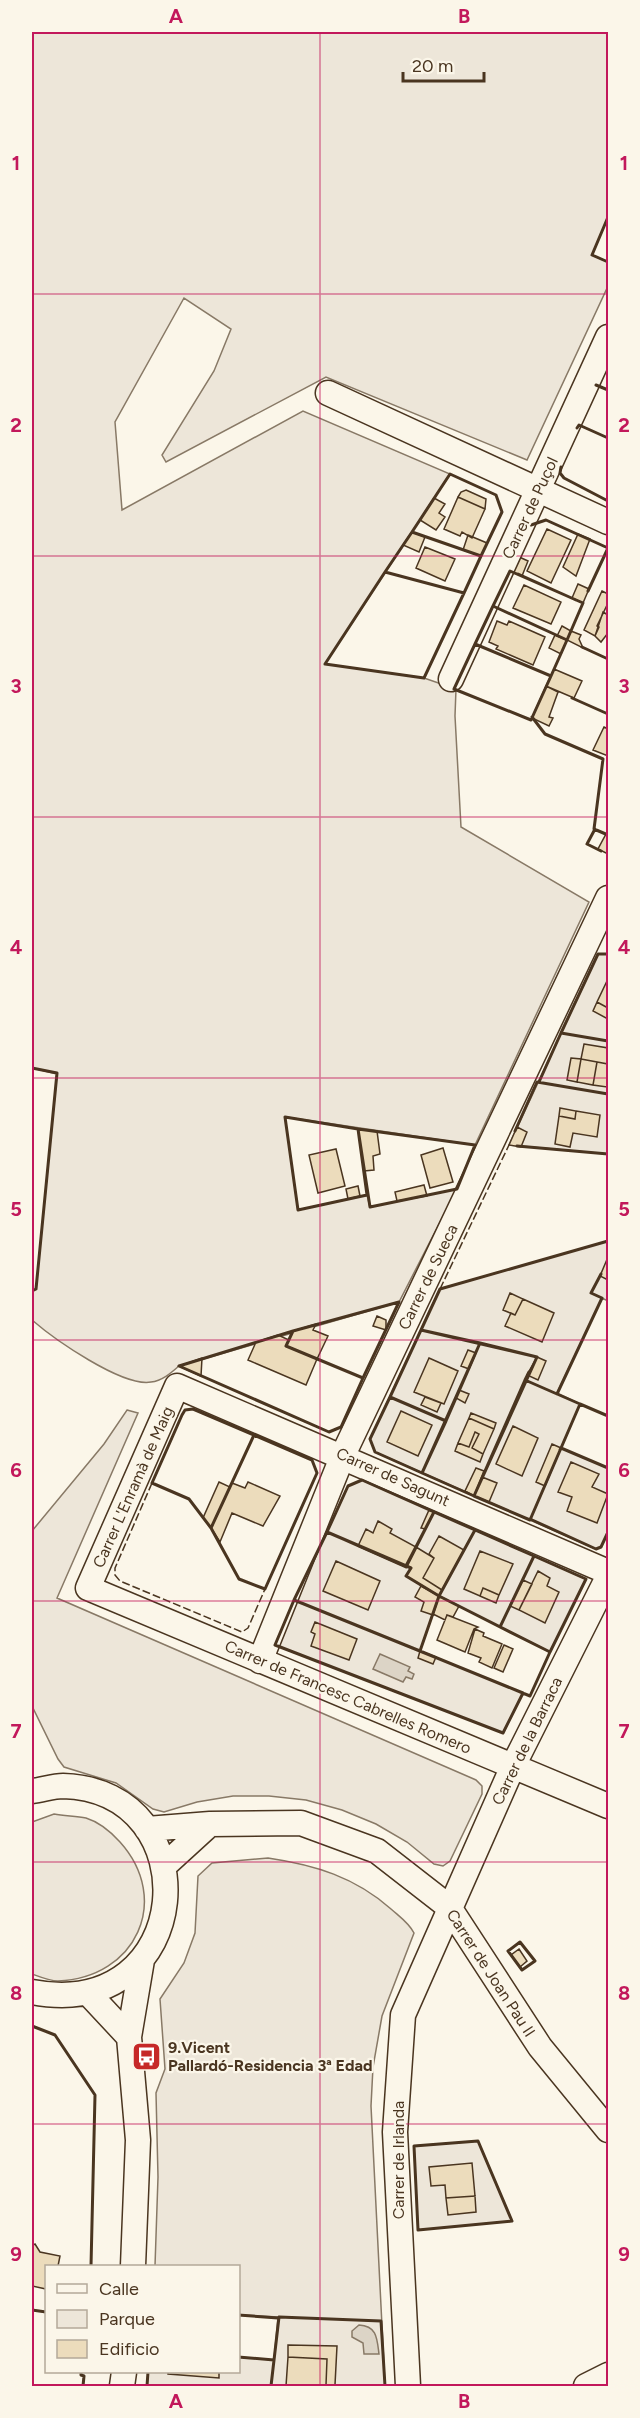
<svg xmlns="http://www.w3.org/2000/svg" width="640" height="2418" font-family="Figtree,sans-serif">
<rect width="100%" height="100%" fill="#fbf6e9"/>
<!-- green -->
<path fill="#ede6d9" stroke="#887966" stroke-width="1.5" d="M32,32H608V217L592,255L608,262V286L527,460L326,377L166,462L162,455L214,371L231,329L184,298L115,422L122,510L303,411L450,474L325,664L424,678L456,689L455,716L461,827L589,902L475,1145L285,1117L298,1210L367,1195L370,1207L457,1189L399,1302L179,1366C171,1373 162,1381 151,1382C122,1387 54,1339 32,1320V1291L36,1289L57,1074L32,1068Z
M598,954H608V1154L509,1145Z
M608,1241V1301L602,1298L557,1393L580,1404L561,1448L608,1468V1532L601,1547L596,1549L375,1452L370,1439L440,1289Z
M127,1410L138,1413L57,1598L476,1780L482,1786V1794L450,1861L443,1866L434,1864L407,1842L376,1824L342,1810L306,1800L269,1796H233L197,1802L164,1812L153,1809L116,1783L64,1767L58,1759L32,1706V1531L104,1444Z
M362,1480L586,1579L550,1652L439,1596L420,1651L523,1693L503,1733L275,1645L348,1486Z
M54,1814C65,1816 76,1816 86,1818C99,1822 111,1832 120,1842C172,1900 136,1978 58,1981C50,1981 40,1977 32,1974V1822Z
M268,1858C315,1865 355,1877 391,1909C400,1917 409,1923 414,1933L382,2016L373,2067L371,2106L385,2386H147L148,2372H238L239,2357L274,2360L278,2317L239,2315L238,2266H155L158,2177L156,2093L165,2069L160,1999L184,1963L195,1933L198,1876L212,1863Z
M478,2141L512,2221L418,2230L414,2146Z"/>
<!-- water -->
<path fill="#dcd4c6" stroke="#887966" stroke-width="1.5" d="M380,1654L410,1667L408,1671L414,1674L412,1679L406,1677L403,1682L373,1669Z
M359,2325C377,2326 377,2338 379,2354H364L363,2343L352,2337V2331Z"/>
<!-- building -->
<path fill="#ecdcbc" stroke="#4a3520" stroke-width="1.5" d="M466,490L486,499L485,509L458,497L461,492Z
M458,497L485,509L472,538L462,532L460,536L444,529Z
M434,498L445,504L439,513L445,517L436,530L420,520Z
M547,529L571,540L551,583L527,571Z
M412,532L425,537L419,552L403,545Z
M578,534L590,539L576,576L563,567Z
M468,535L487,543L481,556L463,550Z
M425,547L455,559L445,581L416,568Z
M517,556L528,561L522,576L510,571Z
M578,584L589,589L583,603L572,598Z
M524,585L561,602L551,624L513,608Z
M602,591L608,594V603L597,626L599,627L595,636L584,630Z
M603,612L608,615V633L601,642L595,636Z
M497,621L507,625L509,621L545,637L533,665L496,649L498,646L489,642Z
M562,626L571,631L567,640L557,636Z
M571,631L581,635L579,639L583,648L567,640Z
M555,635L567,640L561,654L549,648Z
M554,669L582,681L574,698L546,686Z
M546,686L558,692L549,717L553,718L549,726L532,718Z
M604,727L608,729V756L593,750Z
M606,834L608,835V854L598,849Z
M607,981H608V1008L597,1002Z
M597,1002L608,1008V1019L593,1011Z
M584,1044L608,1048V1064L581,1059Z
M571,1058L581,1059L577,1082L567,1080Z
M581,1059L597,1062L593,1085L577,1082Z
M597,1062L608,1064L607,1087L593,1085Z
M560,1108L576,1111L575,1119L559,1116Z
M576,1111L600,1115L597,1137L573,1133L570,1147L555,1144L559,1116L575,1119Z
M517,1127L527,1132L521,1147L509,1145Z
M358,1129L377,1131L380,1154L373,1156L374,1170L364,1171Z
M443,1148L453,1182L430,1188L421,1155Z
M336,1149L345,1186L318,1193L309,1155Z
M424,1185L427,1196L397,1201L395,1192Z
M358,1186L360,1196L348,1199L346,1189Z
M608,1257V1280L600,1276Z
M510,1293L523,1299L515,1315L503,1310Z
M523,1299L554,1313L542,1342L505,1326L511,1313L515,1315Z
M377,1316L386,1320V1330L373,1326Z
M316,1324L313,1330L328,1336L317,1359L286,1346L293,1331Z
M278,1335L289,1340L286,1346L317,1359L306,1385L248,1360L256,1342Z
M468,1350L476,1353L469,1369L461,1366Z
M537,1357L546,1361L538,1380L527,1375Z
M202,1358L201,1376L179,1366Z
M429,1358L458,1371L444,1404L414,1392Z
M459,1390L469,1394L465,1403L456,1398Z
M425,1397L441,1403L437,1412L421,1405Z
M401,1411L432,1425L418,1456L387,1442Z
M471,1413L496,1423L494,1429L469,1418Z
M469,1418L494,1429L483,1454L472,1448L479,1434L475,1432L469,1447L458,1443Z
M513,1426L538,1438L522,1476L496,1464Z
M475,1432L479,1434L472,1448L483,1454L480,1462L455,1451L458,1443L469,1447Z
M552,1444L561,1448L545,1486L536,1482Z
M571,1462L599,1474L592,1487L608,1494L597,1523L567,1511L572,1497L558,1492Z
M476,1468L484,1471L474,1496L465,1491Z
M482,1477L497,1483L489,1502L474,1496Z
M219,1482L230,1487L211,1528L203,1518Z
M248,1482L280,1496L263,1526L232,1513L220,1542L211,1528L230,1487L232,1483L245,1488Z
M429,1510L434,1512L425,1529L421,1528Z
M378,1521L392,1529L390,1533L416,1547L406,1567L358,1546L366,1529L373,1533Z
M439,1536L464,1550L442,1590L423,1578L434,1558L429,1554Z
M416,1547L434,1558L423,1578L442,1590L439,1596L406,1576L411,1568L406,1566Z
M480,1551L513,1564L499,1595L483,1588L480,1596L464,1589Z
M336,1561L380,1581L368,1610L323,1591Z
M538,1571L550,1578L547,1586L559,1592L545,1623L519,1610Z
M523,1580L532,1584L519,1610L510,1606Z
M421,1586L439,1596L433,1615L421,1611L424,1602L415,1597Z
M483,1588L499,1595L496,1603L480,1596Z
M439,1596L459,1606L453,1617L447,1615L445,1620L433,1614Z
M447,1615L478,1627L474,1629L465,1652L437,1640Z
M315,1622L357,1639L349,1660L311,1646L315,1634L311,1632Z
M475,1629L484,1633L483,1636L502,1644L492,1668L479,1662L481,1658L468,1653Z
M504,1645L513,1649L503,1672L494,1668Z
M420,1651L436,1657L433,1664L418,1658Z
M519,1949L527,1961L520,1967L511,1955Z
M472,2163L475,2196L446,2198L445,2185L431,2186L429,2167Z
M475,2196L476,2212L448,2215L446,2198Z
M35,2244L40,2252L60,2256L58,2266H46V2289L32,2286V2246Z
M288,2345L337,2346L335,2385L340,2386H320L326,2385L327,2359L288,2357Z
M288,2357L327,2359L326,2385L286,2386Z
M168,2372H219V2378L168,2374Z"/>
<g fill="none" stroke-linecap="round" stroke-linejoin="round">
<defs>
<path id="minor" d="M328,393L608,522
M451,679L608,337
M608,1572L177,1386L88,1588L608,1806
M260,1661L343,1455L608,898
M32,1791C42,1790 53,1786 63,1786C211,1790 197,2023 32,1992
M147,1829L210,1824L301,1823L377,1851L449,1907L540,2047L608,2130
M164,1866L210,1824
M88,1993L129,2037
M133,2266L138,2140L129,2037L142,1960
M122,2386L124,2372
M408,2386L395,2132L403,2015L513,1766L608,1577
M586,2386L608,2375"/>
</defs>
<!-- minor casing -->
<use href="#minor" stroke="#4a3520" stroke-width="27"/>
<!-- minor -->
<use href="#minor" stroke="#fbf6e9" stroke-width="24"/>
<!-- fence -->
<path stroke="#4a3520" stroke-width="1.5" stroke-dasharray="8 3" stroke-linecap="butt" d="M440,1289L509,1145
M152,1483L115,1568V1575L120,1581L242,1632L248,1628L265,1589"/>
<!-- wall -->
<path stroke="#4a3520" stroke-width="3" d="M608,217L592,255L608,262
M596,385L608,390
M577,428L579,425L608,438
M561,467L560,473L564,478L608,501
M450,474L496,495L502,512L481,556L412,532Z
M531,525L546,520L608,548
M412,532L481,556L464,593L385,572Z
M510,571L583,603L567,640L493,606Z
M385,572L464,593L424,678L325,664Z
M518,574L576,600
M588,591L608,548
M493,606L567,640L551,676L475,644Z
M475,644L551,676L531,720L454,689Z
M582,647L608,659
M572,698L608,714
M532,717L545,734L603,759L594,829L608,835
M595,829L587,844L601,851
M561,1033L598,954H608
M32,1068L57,1073L36,1289L32,1291
M539,1082L561,1033L608,1041
M285,1117L358,1129L367,1195L298,1210Z
M358,1129L475,1145L457,1189L370,1207Z
M515,1131L537,1082L608,1094
M517,1146L608,1154
M399,1302L363,1378L286,1346L293,1331Z
M421,1330L480,1343L446,1421L390,1397Z
M293,1331L286,1346L363,1378L341,1427L329,1432L179,1366Z
M480,1343L537,1357L474,1496L422,1473Z
M536,1359L537,1357L421,1330L440,1289L608,1241
M529,1372L525,1380L557,1394L602,1298L591,1293L601,1274
M525,1380L580,1404L530,1520L474,1496Z
M390,1397L446,1421L422,1473L375,1452L370,1439Z
M580,1404L608,1416
M193,1409L254,1435L211,1528L189,1499L152,1483L182,1415L185,1410Z
M254,1435L312,1460L317,1473L265,1589L239,1579L211,1528Z
M560,1450L561,1448L608,1468
M362,1480L434,1512L406,1567L327,1532L348,1486Z
M434,1512L475,1530L439,1596L406,1576L411,1568L406,1566Z
M530,1519L596,1549L601,1547L608,1532
M475,1530L534,1556L500,1627L439,1596Z
M327,1532L411,1568L406,1576L439,1596L420,1651L294,1600Z
M534,1556L586,1579L550,1652L500,1627Z
M439,1596L550,1652L530,1696L420,1651Z
M294,1600L523,1693L503,1733L275,1645Z
M520,1942L535,1961L522,1970L508,1951Z
M32,2026L55,2035L95,2095L91,2266
M478,2141L512,2221L418,2230L414,2146Z
M32,2310L46,2312
M238,2315L278,2318
M238,2357L274,2360
M81,2372V2375L84,2376L83,2386
M147,2386L148,2372
M271,2386L279,2317L381,2321L385,2386"/>
</g>
<!-- grid -->
<path fill="none" stroke="#c2185b" stroke-width="1.5" stroke-opacity="0.55" d="M320,32V2386M32,294H608M32,556H608M32,817H608M32,1078H608M32,1340H608M32,1601H608M32,1862H608M32,2124H608"/>
<!-- icons -->
<defs>
<symbol id="bus-square" viewBox="-11 -11 22 22"><rect x="-9" y="-9" width="18" height="18" rx="4" fill="#c62828" stroke="#fbf6e9"/><path d="M-5-6H5V4H4V6H2V4H-2V6H-4V4H-5ZM-3.5-4V0h7V-4ZM-3.5 1.2v1.5H-2V1.2ZM2 1.2v1.5H3.5V1.2Z" fill="#fff"/></symbol>
</defs>
<g fill-rule="evenodd">
<use href="#bus-square" x="130" y="2040" width="33" height="33"/>
</g>
<g text-anchor="middle" dominant-baseline="central" stroke-width="4.5" stroke-linejoin="round" paint-order="stroke">
<!-- street labels -->
<g font-size="16" fill="#4a3520" stroke="#fbf6e9">
<text transform="translate(530 508) rotate(-65)">Carrer de Puçol</text>
<text transform="translate(428 1277) rotate(-64)">Carrer de Sueca</text>
<text transform="translate(393 1477) rotate(24)">Carrer de Sagunt</text>
<text transform="translate(133 1487) rotate(-66)">Carrer L'Enramà de Maig</text>
<text transform="translate(348 1697) rotate(23)">Carrer de Francesc Cabrelles Romero</text>
<text transform="translate(527 1741) rotate(-64)">Carrer de la Barraca</text>
<text transform="translate(491 1973) rotate(57)">Carrer de Joan Pau II</text>
<text transform="translate(398 2160) rotate(-90)">Carrer de Irlanda</text>
</g>
<!-- poi labels -->
<g font-size="16" font-weight="bold" fill="#4a3520" stroke="#fbf6e9" text-anchor="start">
<text x="168" y="2047">9.Vicent<tspan x="168" dy="18">Pallardó-Residencia 3ª Edad</tspan></text>
</g>
</g>
<!-- border -->
<rect width="640" height="2418" fill="none" stroke="#fbf6e9" stroke-width="66"/>
<!-- legend -->
<rect x="45" y="2265" width="195" height="108" fill="#fbf6e9" stroke="#b4a999" stroke-width="1.5"/>
<rect x="57" y="2284" width="30" height="9" fill="#fbf6e9" stroke="#b4a999" stroke-width="1.5"/>
<text x="99" y="2295" font-size="18" fill="#4a3520">Calle</text>
<rect x="57" y="2310" width="30" height="18" fill="#ede6d9" stroke="#b4a999" stroke-width="1.5"/>
<text x="99" y="2325" font-size="18" fill="#4a3520">Parque</text>
<rect x="57" y="2340" width="30" height="18" fill="#ecdcbc" stroke="#b4a999" stroke-width="1.5"/>
<text x="99" y="2355" font-size="18" fill="#4a3520">Edificio</text>
<!-- scale -->
<path d="M403 72v9h81v-9" fill="none" stroke="#4a3520" stroke-width="3"/>
<text x="412" y="72" font-size="18" fill="#4a3520" stroke="#fbf6e9" stroke-width="4.5" paint-order="stroke">20 m</text>
<rect x="33" y="33" width="574" height="2352" fill="none" stroke="#c2185b" stroke-width="2"/>
<g font-size="20" text-anchor="middle" font-weight="bold" fill="#c2185b">
<text x="176" y="23">A</text>
<text x="464" y="23">B</text>
<text x="16" y="170">1</text>
<text x="624" y="170">1</text>
<text x="16" y="432">2</text>
<text x="624" y="432">2</text>
<text x="16" y="693">3</text>
<text x="624" y="693">3</text>
<text x="16" y="954">4</text>
<text x="624" y="954">4</text>
<text x="16" y="1216">5</text>
<text x="624" y="1216">5</text>
<text x="16" y="1477">6</text>
<text x="624" y="1477">6</text>
<text x="16" y="1738">7</text>
<text x="624" y="1738">7</text>
<text x="16" y="2000">8</text>
<text x="624" y="2000">8</text>
<text x="16" y="2261">9</text>
<text x="624" y="2261">9</text>
<text x="176" y="2408">A</text>
<text x="464" y="2408">B</text>
</g>
</svg>
